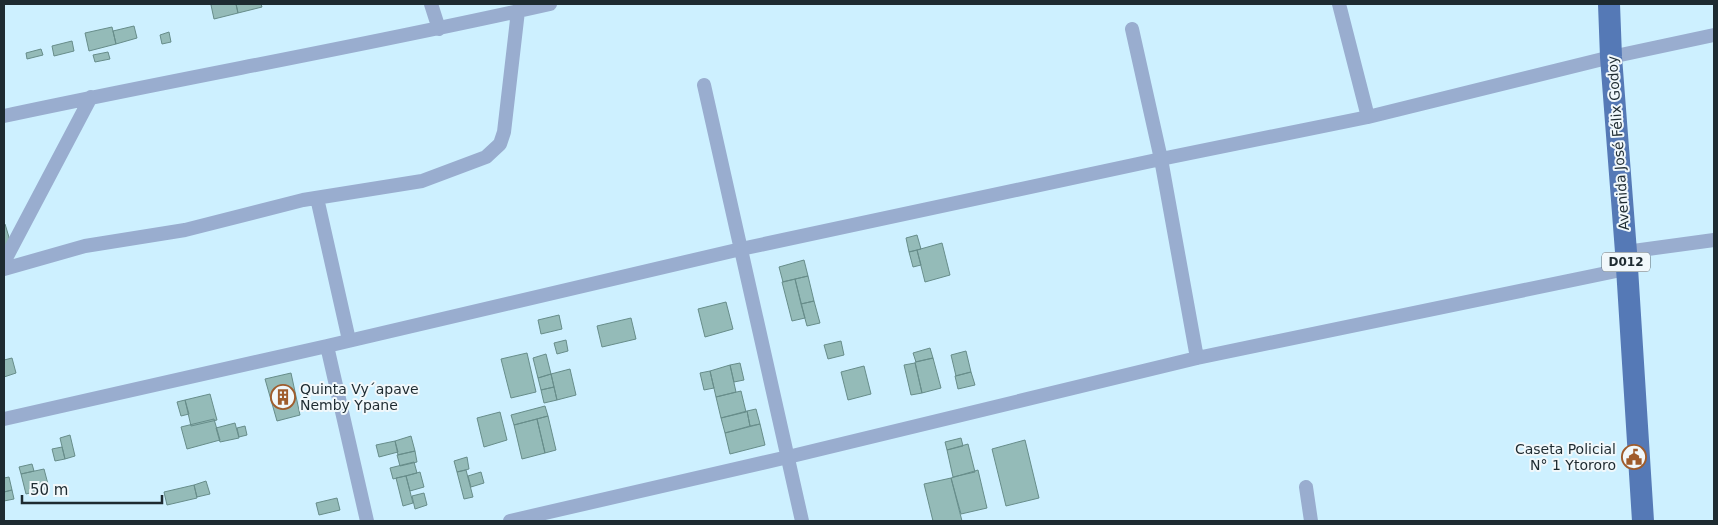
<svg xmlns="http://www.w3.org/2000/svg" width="1718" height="525" font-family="'DejaVu Sans',sans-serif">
<rect width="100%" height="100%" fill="#cdf0ff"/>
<!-- building -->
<path fill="#94bbb8" stroke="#678d8a" d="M214,4H236L238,13L214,19L211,5Z
M236,4H261L262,7L238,13Z
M134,26L137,38L116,44L113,31Z
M112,27L116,44L89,51L85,33Z
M169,32L171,42L162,44L160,35Z
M72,41L74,51L54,56L52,46Z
M41,49L43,55L27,59L26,53Z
M108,52L110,59L95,62L93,55Z
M4,224H5L11,244L4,246Z
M917,235L921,249L909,252L906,238Z
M942,243L950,275L925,282L917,250Z
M917,250L921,265L913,267L909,252Z
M804,260L808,276L783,282L779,267Z
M808,276L814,301L801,304L795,279Z
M795,279L805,318L792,321L782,282Z
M814,301L820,323L807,326L801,304Z
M726,302L733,329L705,337L698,309Z
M559,315L562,329L541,334L538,320Z
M631,318L636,339L602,347L597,326Z
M566,340L568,351L557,354L554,343Z
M841,341L844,355L828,359L824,345Z
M930,348L933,358L916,362L913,353Z
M966,351L971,372L956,376L951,355Z
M527,353L536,392L511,398L501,359Z
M546,354L551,374L538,378L533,358Z
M12,358L16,373L4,377V360Z
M933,358L941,388L922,393L915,362Z
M740,363L744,380L734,382L730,365Z
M915,363L922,393L911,395L904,365Z
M730,365L736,392L716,397L710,371Z
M864,366L871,394L848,400L841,372Z
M570,369L576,395L557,400L551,374Z
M710,371L714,388L704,390L700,373Z
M971,372L975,385L958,389L955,376Z
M291,373L300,415L277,421L265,379Z
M551,374L554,387L541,390L538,378Z
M554,387L557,400L544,403L541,390Z
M741,391L746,412L721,418L716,397Z
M210,394L217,420L191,426L185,400Z
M185,400L189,414L181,416L177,402Z
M545,406L548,416L514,425L511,415Z
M756,409L760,424L750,426L747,411Z
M747,411L750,426L725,433L721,418Z
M500,412L507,440L484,447L477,418Z
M548,416L556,450L545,453L537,419Z
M214,419L220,440L187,449L181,427Z
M537,419L545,453L522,459L514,425Z
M235,423L239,438L220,442L216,428Z
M760,424L765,445L730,454L725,433Z
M245,426L247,435L239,437L237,428Z
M70,435L75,456L65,459L60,438Z
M411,436L415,451L398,455L395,441Z
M961,438L963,446L947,450L945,442Z
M1025,440L1039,498L1006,506L992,449Z
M395,441L398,452L379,457L376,445Z
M968,444L975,472L953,477L947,450Z
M62,447L65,459L55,461L52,449Z
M415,451L417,462L400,466L397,455Z
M467,457L469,469L457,472L454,461Z
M414,462L417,473L393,479L390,468Z
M32,464L34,471L21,474L19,467Z
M44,469L49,488L26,494L21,474Z
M466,470L473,497L464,499L457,472Z
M978,470L987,508L961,514L951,478Z
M420,472L424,487L410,491L406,476Z
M481,472L484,483L471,487L468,476Z
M406,476L413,503L403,506L396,478Z
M9,477L12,490L4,492V478Z
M951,478L962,521H933L924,484Z
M206,481L210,494L197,497L194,485Z
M194,485L197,498L167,505L164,492Z
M12,490L14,499L4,501V492Z
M424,493L427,505L415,509L412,496Z
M337,498L340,510L319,515L316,503Z"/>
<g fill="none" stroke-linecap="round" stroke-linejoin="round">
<!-- street -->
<path stroke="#99adcf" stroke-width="14" d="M431,4L439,29
M1339,4L1368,117
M1132,29L1161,159L1197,358
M704,85L802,521
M4,116C186,77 369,45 550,4
M317,198L349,340
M1626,252L1714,240
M4,262L91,97
M4,269L85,246L185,230L303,200L422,181L486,157L500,144L504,132L518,11
M327,346L367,521
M4,419L327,346L741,249L1161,159L1368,117L1611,57L1714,35
M1306,487L1311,521
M510,521L788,457L1197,358L1626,269"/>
<!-- primary -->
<path stroke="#5579b6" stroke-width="22" d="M1609,4L1611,57L1626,252L1643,521"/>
</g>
<!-- icons -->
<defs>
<symbol id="building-ring" viewBox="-11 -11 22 22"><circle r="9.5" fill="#f1f8fb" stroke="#9f5c2c" stroke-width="1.5"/><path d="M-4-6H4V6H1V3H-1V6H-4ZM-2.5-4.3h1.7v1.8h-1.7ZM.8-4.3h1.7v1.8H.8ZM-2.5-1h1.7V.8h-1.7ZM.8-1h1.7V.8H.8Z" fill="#9f5c2c"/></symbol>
<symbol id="civic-ring" viewBox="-11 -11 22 22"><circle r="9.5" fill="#f1f8fb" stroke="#9f5c2c" stroke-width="1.5"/><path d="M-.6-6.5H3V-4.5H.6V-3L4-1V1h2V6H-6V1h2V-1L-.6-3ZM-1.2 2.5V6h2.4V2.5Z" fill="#9f5c2c"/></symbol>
</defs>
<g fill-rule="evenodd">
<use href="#building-ring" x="269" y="383" width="28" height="28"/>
<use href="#civic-ring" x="1620" y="443" width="28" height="28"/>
</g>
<g text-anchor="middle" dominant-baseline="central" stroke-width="4" stroke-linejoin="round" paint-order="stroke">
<!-- shield labels -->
<rect fill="#f1f8fb" stroke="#5d686e" stroke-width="1" x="1602" y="252.5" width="48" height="19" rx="4"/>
<g font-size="12" font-weight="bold" fill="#1e2b31">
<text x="1626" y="262">D012</text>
</g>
<!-- street labels -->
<g font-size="14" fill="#1e2b31" stroke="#f1f8fb">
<text transform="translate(1618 143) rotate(-94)">Avenida José Félix Godoy</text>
</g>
<!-- poi labels -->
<g font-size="14" fill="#1e2b31" stroke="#f1f8fb" text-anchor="start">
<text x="300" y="389">Quinta Vy´apave<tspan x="300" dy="16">Ñemby Ypane</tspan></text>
<text x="1616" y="449" text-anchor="end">Caseta Policial<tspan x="1616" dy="16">N° 1 Ytororo</tspan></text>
</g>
</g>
<!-- border -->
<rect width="1718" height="525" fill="none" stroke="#1e2b31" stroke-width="10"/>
<!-- scale -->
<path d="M22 495v8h140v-8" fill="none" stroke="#1e2b31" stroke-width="2.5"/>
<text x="30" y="495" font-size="15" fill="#1e2b31" stroke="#f1f8fb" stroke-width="4" paint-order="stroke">50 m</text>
</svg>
